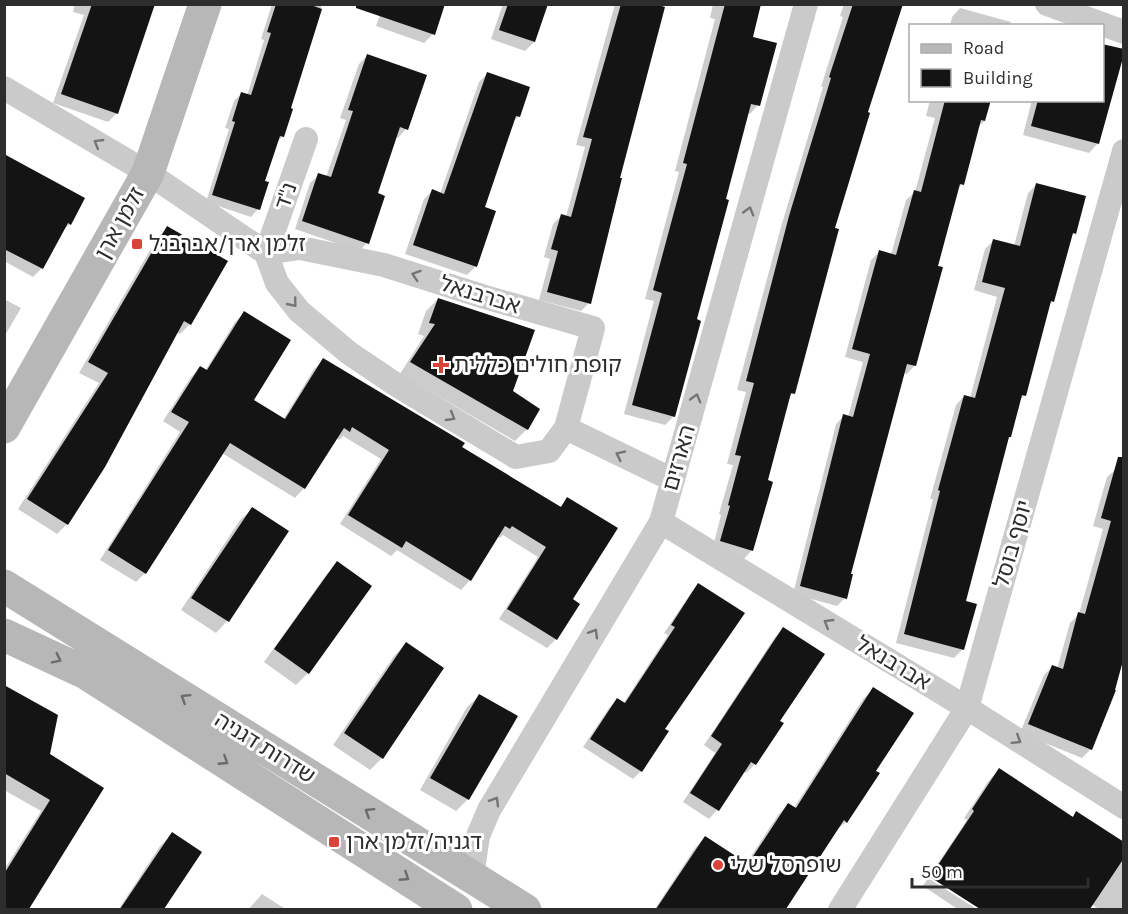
<svg xmlns="http://www.w3.org/2000/svg" width="1128" height="914" font-family="Karla,'Noto Sans Hebrew',sans-serif">
<rect width="100%" height="100%" fill="#fff"/>
<!-- shadow -->
<path fill="#0003" d="M75,4H153L117,113L108,122L53,103L84,15L73,12Z
M272,4H322L289,109L283,136L276,143L263,182L258,209L251,217L206,202L229,129L225,128L234,101L241,94L247,96L264,40L261,39Z
M384,4L433,34L424,43L376,26Z
M503,4H547L534,42L525,51L491,39Z
M615,4H664L589,303L581,311L539,300L550,259L544,257L553,224L561,216L566,217L585,147L576,145Z
M713,4H760L751,38L758,105L750,114L747,113L695,321L674,416L665,425L624,414L654,301L645,299L679,172L675,171L715,19L710,18Z
M844,4H902L866,113L833,229L794,393L788,398L766,482L752,550L743,560L712,551L721,515L719,514L733,465L727,464L746,392L737,390L781,227L823,87H821L843,17L840,16Z
M960,8L1011,22L1010,26H950L952,17Z
M1123,51L1098,143L1089,153L1023,135L1032,100H1102Z
M367,56L406,129L398,138L396,137L376,194L367,243L359,251L295,229L310,183L319,175L326,177L346,120L340,118L359,64Z
M487,74L519,116L513,122L483,208L494,212L475,267L467,275L405,254L424,199L432,191L440,194L479,82Z
M930,100H989L984,121L977,128L962,184L957,189L936,267L915,365L907,374L903,373L849,575L845,598L837,606L793,594L836,424L844,416L848,417L863,362L845,357L871,260L879,252L891,255L906,200L915,192L935,118L926,116Z
M4,156L70,224L61,232L41,269L33,277L4,261Z
M1037,184L1074,233L1070,237L1053,301L1048,306L1025,395L1020,400L1010,437L1007,440L964,602L963,649L954,658L896,643L933,499H930L956,405L964,396L970,398L997,297L974,290L985,249L994,240L1014,246L1028,193Z
M167,228L190,324L180,334L176,332L67,524L57,534L18,509L99,383L79,373L157,238Z
M4,299L21,308L4,337Z
M438,299L511,392L527,429L515,441L400,374L424,336L418,334L426,311Z
M244,313L251,400L283,420L314,369L324,360L559,508L568,499L571,600L556,639L547,648L499,619L538,557L503,535L500,538L497,536L470,580L461,590L397,550L391,556L340,524L381,459L343,436L339,440L336,438L304,488L295,498L222,453L145,573L136,582L100,560L180,432L163,421L191,377L200,368L205,371L235,322Z
M1116,469L1091,749L1082,758L1020,733L1044,675L1052,667L1057,669L1070,623L1079,614L1103,529L1093,526L1107,477Z
M252,509L287,531L227,621L216,633L181,610L240,520Z
M338,563L308,673L296,685L264,662L326,575Z
M699,585L663,730L666,732L641,771L633,779L583,747L609,708L617,700L623,704L668,635L664,633L691,593Z
M784,629L778,722L781,724L754,765L746,773L743,771L717,810L709,819L683,802L715,753L704,745L775,637Z
M406,644L382,758L370,770L333,745L394,656Z
M4,687L49,755L102,788L27,910H4V870L41,811L4,790Z
M874,689V771L846,822L835,831L784,910H654L695,848L705,837L746,864L778,815L788,805L794,808L863,699Z
M479,696L468,799L456,811L420,790L467,707Z
M999,770L1072,818L1076,813L1124,844V910H1100L1086,900L1080,910H984L930,875L967,820L964,818L990,779Z
M172,834L200,853L162,910H118L160,846Z
M928,878L978,910H959L923,886Z
M262,894L287,910H248Z"/>
<!-- building -->
<path fill="#141414" d="M92,4H155L118,114L61,94Z
M276,4H308L322,9L291,108L293,109L284,137L280,136L265,181L269,182L260,210L212,195L235,122L232,121L241,92L251,95L271,33L267,32Z
M356,4H445L435,35L356,8Z
M508,4H548L535,42L499,30Z
M621,4H655L665,7L620,178H622L591,304L547,292L558,251L551,249L561,214L571,217L592,139L583,137Z
M725,4H761L753,37L777,43L760,106L751,104L726,199L729,200L697,319L701,321L675,417L632,405L662,293L653,290L687,164L683,163Z
M853,4H903L868,112L870,113L835,228L839,229L795,394L791,393L768,480L773,482L753,551L720,541L730,506L728,505L741,456L735,455L754,383L746,381L789,216L831,78L829,77Z
M1102,44L1124,49V54L1099,144L1031,126L1038,100H1102Z
M367,54L427,75L408,130L400,127L378,193L385,196L369,244L302,221L318,173L331,177L353,111L348,110Z
M487,72L530,87L520,117L516,116L485,207L496,211L477,267L413,245L432,189L444,194Z
M945,100H991L985,121L981,120L964,185L960,184L938,266L943,267L916,366L907,364L851,574H853L847,599L800,586L843,414L853,417L870,354L852,349L879,250L896,255L914,190L921,192Z
M4,154L85,198L71,225L68,223L43,269L4,249Z
M1036,183L1086,196L1076,234L1073,233L1054,302L1051,301L1026,396L1022,395L1011,437H1009L966,601L977,604L964,650L904,634L940,491L938,490L964,395L975,398L1005,288L982,282L993,239L1020,246Z
M167,226L228,261L191,325L184,321L105,467L68,525L27,499L108,373L88,362Z
M438,298L535,330L513,391L540,409L528,430L410,362L435,324L429,323Z
M244,311L291,340L254,400L285,419L323,358L465,443L462,447L561,507L567,497L618,528L573,599L580,604L557,640L507,609L546,547L512,526L510,529L505,526L471,581L406,541L402,548L348,515L389,450L352,427L350,432L344,428L305,489L230,443L146,574L108,550L189,422L171,412L200,366L207,370Z
M1118,457H1124V657L1115,690H1116L1092,750L1028,724L1052,665L1063,669L1078,612L1085,614L1111,521L1101,518Z
M252,507L289,531L229,622L191,598Z
M337,561L372,586L309,674L274,649Z
M698,583L745,613L665,729L669,731L642,772L590,739L617,698L625,703L675,627L671,625Z
M783,627L825,654L780,721L784,723L756,765L751,762L719,811L690,793L722,744L711,736Z
M406,642L444,668L383,759L344,733Z
M4,685L58,715L50,754L104,788L29,909H4V874L50,800L4,773Z
M873,687L914,713L876,771L880,773L847,823L844,820L786,909H656L705,836L748,864L788,803L796,808Z
M479,694L518,716L469,800L430,778Z
M999,768L1073,817L1076,811L1124,842V858L1090,909H980L930,877L974,811L972,809Z
M172,832L202,852L164,909H120Z"/>
<g fill="none" stroke-linecap="round" stroke-linejoin="round">
<!-- street -->
<path stroke="#cacaca" stroke-width="24" d="M1047,4L1124,32
M4,88L148,173L266,253L277,283L299,311L349,353L398,386L516,457L549,451L566,428
M266,253L300,248L384,265L485,297L593,328L566,428L673,480
M266,253L306,139
M661,522L967,708L1124,807
M472,876L478,836L489,810L661,522L806,4
M840,910L967,708L1124,151"/>
<!-- secondary -->
<path stroke="#b7b7b7" stroke-width="33" d="M4,427L148,173L205,4
M4,586L525,910
M4,635L86,673L456,910"/>
</g>
<!-- one-way arrows -->
<defs><path id="oneway-chevron" d="M-2-3.5L2.5 0L-2 3.5" fill="none" stroke-width="1.6" stroke-linecap="round" stroke-linejoin="round" transform="scale(1.5)"/></defs>
<g stroke="#747474">
<use href="#oneway-chevron" transform="translate(98 143) rotate(-149)"/>
<use href="#oneway-chevron" transform="translate(749 211) rotate(-74)"/>
<use href="#oneway-chevron" transform="translate(416 275) rotate(-162)"/>
<use href="#oneway-chevron" transform="translate(293 303) rotate(51)"/>
<use href="#oneway-chevron" transform="translate(696 398) rotate(-74)"/>
<use href="#oneway-chevron" transform="translate(451 417) rotate(31)"/>
<use href="#oneway-chevron" transform="translate(620 455) rotate(-154)"/>
<use href="#oneway-chevron" transform="translate(828 623) rotate(-149)"/>
<use href="#oneway-chevron" transform="translate(594 633) rotate(-59)"/>
<use href="#oneway-chevron" transform="translate(1017 740) rotate(32)"/>
<use href="#oneway-chevron" transform="translate(495 801) rotate(-59)"/>
</g>
<g stroke="#6b6b6b">
<use href="#oneway-chevron" transform="translate(57 659) rotate(26)"/>
<use href="#oneway-chevron" transform="translate(185 698) rotate(-148)"/>
<use href="#oneway-chevron" transform="translate(224 761) rotate(33)"/>
<use href="#oneway-chevron" transform="translate(369 812) rotate(-148)"/>
<use href="#oneway-chevron" transform="translate(405 877) rotate(33)"/>
</g>
<!-- markers -->
<g fill="#da4339" stroke="#fff" stroke-width="2">
<rect x="131" y="238" width="12" height="12" rx="3"/>
<path d="M438 356h6v6h6v6h-6v6h-6v-6h-6v-6h6z"/>
<rect x="328" y="836" width="12" height="12" rx="3"/>
<circle cx="718" cy="865" r="6"/>
</g>
<g text-anchor="middle" dominant-baseline="central" stroke-width="6" stroke-linejoin="round" paint-order="stroke">
<!-- street labels -->
<g font-size="22" fill="#2d2d2d" stroke="#fff">
<text transform="translate(286 196) rotate(-71)">נ"ד</text>
<text transform="translate(120 223) rotate(-61)">זלמן ארן</text>
<text transform="translate(480 295) rotate(17)">אברבנאל</text>
<text transform="translate(679 458) rotate(-74)">הארזים</text>
<text transform="translate(1013 544) rotate(-74)">יוסף בוסל</text>
<text transform="translate(893 663) rotate(31)">אברבנאל</text>
<text transform="translate(265 748) rotate(32)">שדרות דגניה</text>
</g>
<!-- poi labels -->
<g font-size="22" fill="#2d2d2d" stroke="#fff" text-anchor="start">
<text x="149" y="244">זלמן ארן/אברבנל</text>
<text x="454" y="365">קופת חולים כללית</text>
<text x="346" y="842">דגניה/זלמן ארן</text>
<text x="730" y="865">שופרסל שלי</text>
</g>
</g>
<!-- border -->
<rect width="1128" height="914" fill="none" stroke="#2d2d2d" stroke-width="12"/>
<!-- legend -->
<rect x="909" y="24" width="195" height="78" fill="#ffffff" stroke="#ababab" stroke-width="1.5"/>
<rect x="921" y="44" width="30" height="9" fill="#b7b7b7" stroke="#ababab" stroke-width="1.5"/>
<text x="963" y="54" font-size="18" fill="#2d2d2d">Road</text>
<rect x="921" y="69" width="30" height="18" fill="#141414" stroke="#ababab" stroke-width="1.5"/>
<text x="963" y="84" font-size="18" fill="#2d2d2d">Building</text>
<!-- scale -->
<path d="M912 878v9h176v-9" fill="none" stroke="#2d2d2d" stroke-width="3"/>
<text x="921" y="878" font-size="18" fill="#2d2d2d" stroke="#ffffff" stroke-width="4.5" paint-order="stroke">50 m</text>
</svg>
